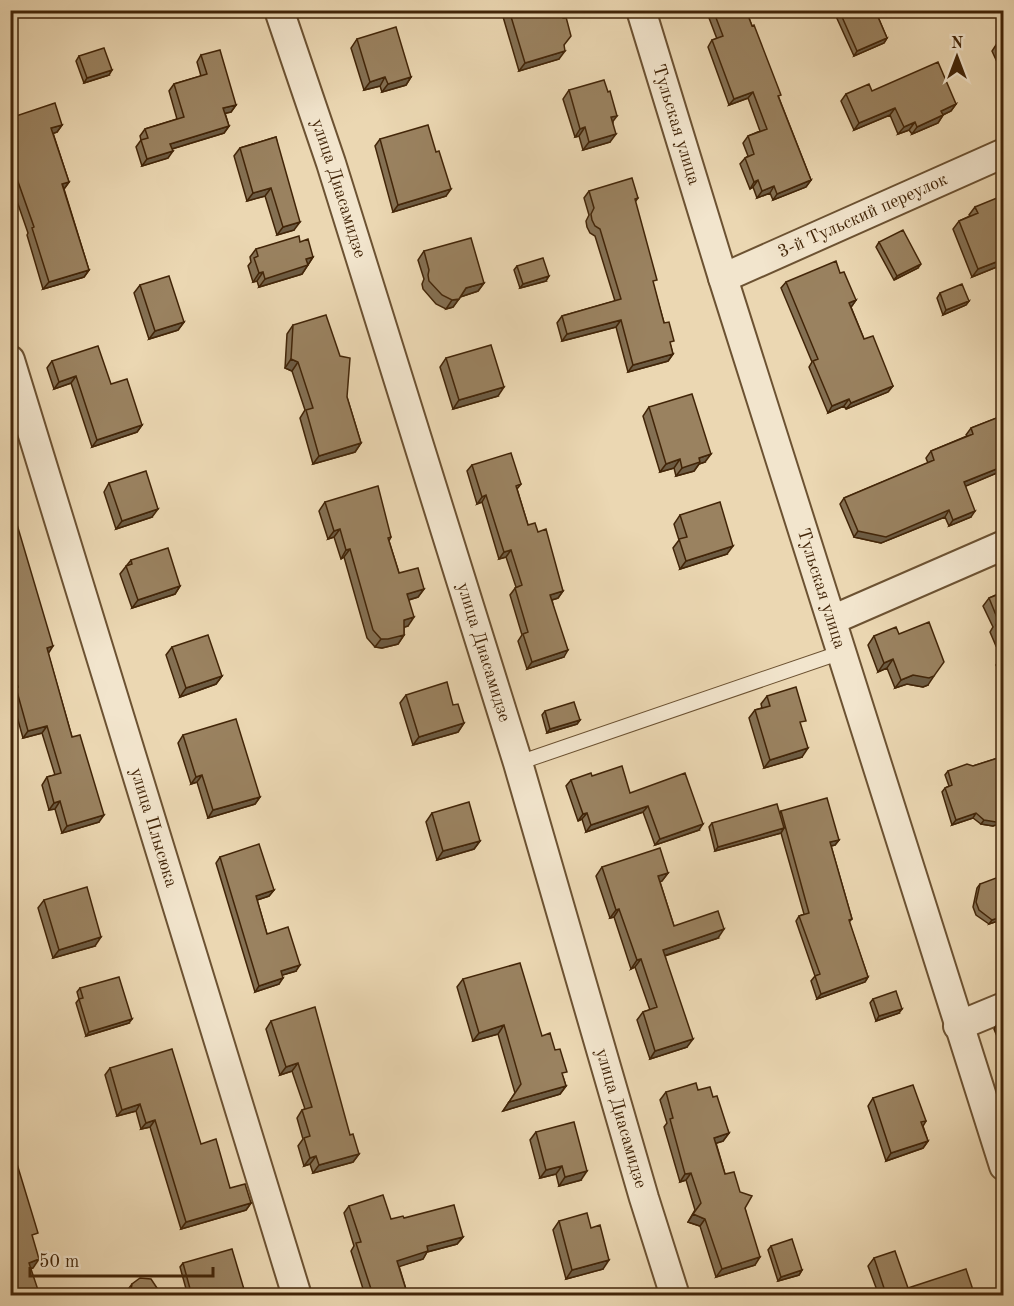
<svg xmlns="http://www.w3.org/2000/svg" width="1014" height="1306" font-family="'Old Standard TT',serif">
<rect width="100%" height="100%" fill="#ebd7b2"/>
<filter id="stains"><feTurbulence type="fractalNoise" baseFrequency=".00333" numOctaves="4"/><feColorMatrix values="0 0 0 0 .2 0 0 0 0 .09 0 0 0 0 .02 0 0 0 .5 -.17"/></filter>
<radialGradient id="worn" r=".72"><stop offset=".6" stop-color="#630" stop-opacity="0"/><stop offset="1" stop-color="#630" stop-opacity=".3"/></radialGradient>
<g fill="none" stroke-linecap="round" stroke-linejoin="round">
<defs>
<path id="service" d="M518,763L842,652"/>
<g id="minor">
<path id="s1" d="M279,10L331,163L518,763L644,1198L675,1296"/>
<path id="s2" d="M641,10L723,278L1004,1166"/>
<path id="s3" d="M723,278L1004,153"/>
<path id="s4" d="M10,360L297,1296"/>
<path d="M832,620L1004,545"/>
<path d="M958,1026L1004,1007"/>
</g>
</defs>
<!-- service casing -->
<use href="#service" stroke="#6c5232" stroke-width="16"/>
<!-- minor casing -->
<use href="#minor" stroke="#6c5232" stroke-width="32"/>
<!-- service -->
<use href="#service" stroke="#f2e5cd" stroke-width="14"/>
<!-- minor -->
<use href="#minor" stroke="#f2e5cd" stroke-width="28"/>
</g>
<!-- wall -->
<path fill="#847053" stroke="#422508" stroke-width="1.5" d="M501,10H560L564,46L559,59L519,71Z
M706,10H746L779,98L811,180L806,187L773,200L770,193L757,198L753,187L750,189L740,164L745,158L748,156L743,143L748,136L760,131L748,98L729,105L708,47L712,40L717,39Z
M838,10H875L887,38L884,43L854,56L835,14Z
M357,39L411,77L406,85L382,92L380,86L364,90L351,48Z
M1004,40V77L992,51L998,42Z
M201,55L236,105L231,112L225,113L229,126L224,133L172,149L168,158L142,166L136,147L141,140L140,136L145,129L177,119L169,91L174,84L201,76L197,62Z
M79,56L109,75L84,83L76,61Z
M569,90L613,122L610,142L583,150L579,136L575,137L563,99Z
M872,91L956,104L951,111L943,115L938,123L912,134L909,130L898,134L890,115L854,130L841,101L846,94Z
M10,118L62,125L57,132L53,133L69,182L64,189L89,270L84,277L43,289L27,235L28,233L10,181Z
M276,137L294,230L277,235L265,196L247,201L234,156L240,148Z
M380,139L436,152L446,196L393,212L375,146Z
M589,191L638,198L635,202L653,284L673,354L668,361L628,372L616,327L562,341L557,323L562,316L615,301L595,236L590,233L587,227L586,221L589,215L584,198Z
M975,207L1004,264L972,277L953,229L959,221L970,216L969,215Z
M300,242L313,257L302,274L259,287L257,281L253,282L248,266L251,262L250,257L256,249Z
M879,242L918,268L894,280L876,247Z
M424,251L484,283L478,291L460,297L453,307L446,309L436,304L423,289L422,284L424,279L418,260Z
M517,266L546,281L520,288L514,270Z
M786,282L856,300L851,307L864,339L893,386L888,392L846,409L844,406L828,413L809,367L812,362L781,288Z
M140,285L184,322L178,330L149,339L134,293Z
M940,293L969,301L966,305L943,315L937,298Z
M293,325L347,397L361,443L355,452L313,464L300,418L305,410L292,371L285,368L287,334Z
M446,358L498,396L453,409L440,367Z
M52,361L111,384L142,425L137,432L92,447L71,383L54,389L47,368Z
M649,407L705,462L699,464L694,471L676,476L674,468L660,472L643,416Z
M1004,415V470L965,486L971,517L949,526L945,517L881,543L854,537L840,504L844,498L928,463L926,458L931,451L967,436L966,435L971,428Z
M472,465L521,484L517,489L528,525L538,532L563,591L558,598L552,600L564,657L527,669L518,641L522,635L510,595L516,587L506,557L499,559L482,502L477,504L467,471Z
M109,483L152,517L116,529L104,492Z
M325,502L391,537L389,541L399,573L424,589L418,597L409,600L408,626L404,627V635L398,644L382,648L375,647L367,638L344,557L341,559L334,537L328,539L319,511Z
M10,512L48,653L72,737L99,822L62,833L55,809L49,810L42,785L47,777L55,775L42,733L23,738L11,695L13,692L10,685Z
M680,515L727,554L680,569L673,548L679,540L674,524Z
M131,560L180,586L175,594L132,608L120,574Z
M1004,587V643L996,646L990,632L993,627L983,606L989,598L998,594Z
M899,634L928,685L923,687L907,684L895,688L887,668L878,672L868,645L874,636Z
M172,647L222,676L216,684L180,697L166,655Z
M1004,659V681L996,665L999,660Z
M406,695L453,705L464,723L458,732L413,745L400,703Z
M767,696L802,757L764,768L749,718L755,710L762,708L761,704Z
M545,711L580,720L577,724L547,733L542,715Z
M183,735L260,797L255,804L208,818L197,782L191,784L178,743Z
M1004,756V821L993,826L981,824L973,818L952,825L942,792L945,788L949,786L945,775L948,771L973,766Z
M592,776L630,793L699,830L655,845L643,812L586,832L582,819L578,821L566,786L571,780Z
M781,811L839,840L835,845L831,846L852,919L849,922L868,977L865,982L817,999L811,981L815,976L796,921L799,916L804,914L781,833L715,851L709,827L712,823L780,813Z
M432,813L480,841L474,849L437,860L426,822Z
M220,857L274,890L269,896L257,900L267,934L296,971L282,975L279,984L255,992L216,863Z
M602,867L668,873L662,881L660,882L674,926L718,938L665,956L687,1047L650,1059L637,1020L643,1012L650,1010L635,967L631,969L614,917L610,918L596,876Z
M980,884L1004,919L989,924L976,915L973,907L977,888Z
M44,900L95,946L53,958L38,908Z
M463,979L542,1036L563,1077L566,1086L560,1094L503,1111L515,1093L498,1034L473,1041L457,987Z
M80,988L129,1023L86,1036L76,1003L79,999L77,992Z
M873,999L899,1013L876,1021L870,1003Z
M1004,1020V1053L994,1029L999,1021Z
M271,1021L350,1135L359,1154L353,1162L313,1173L310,1164L304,1166L298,1146L303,1139L297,1118L302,1110L305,1109L292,1071L280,1075L266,1029Z
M110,1068L201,1144L230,1188L251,1203L246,1210L181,1229L150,1127L141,1129L136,1111L117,1116L105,1075Z
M698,1090L713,1097L729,1133L723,1141L716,1143L725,1174L745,1208L755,1265L716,1277L700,1226L688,1222L695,1210L686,1180L680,1182L664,1127L667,1123L660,1100L666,1092Z
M873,1098L926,1121L923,1126L928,1141L923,1148L886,1161L868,1106Z
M536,1132L581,1180L559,1186L556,1174L540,1178L530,1140Z
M349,1206L391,1219L404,1218L463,1237L457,1244L427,1252L423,1259L399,1266L408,1296L365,1295L351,1251L354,1246L344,1213Z
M559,1221L591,1228L603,1269L566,1279L553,1230Z
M771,1246L802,1270L799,1275L778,1281L768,1250Z
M874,1258L908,1288L878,1293L868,1266Z
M183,1263L246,1296H188L180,1267Z
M132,1284L156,1296H128L129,1288Z"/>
<!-- shaded-wall -->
<path fill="#6c5b43" stroke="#422508" stroke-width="1.5" d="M887,38L884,43L854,56L857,51Z
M565,51L559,59L519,71L525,63Z
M112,70L109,75L84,83L87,78Z
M385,77L380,86L364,90L370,82Z
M411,77L406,85L382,92L388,84Z
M753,92L748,98L729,105L734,99Z
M956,104L951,111L936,118L941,111Z
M236,105L231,112L218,115L223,108Z
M895,108L890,115L854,130L859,123Z
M943,115L938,123L912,134L917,127Z
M617,116L611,124V117Z
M915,122L909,130L898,134L904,127Z
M62,125L57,132L46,136L51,128Z
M229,126L224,133L165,151L170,144Z
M585,127L579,136L575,137L580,129Z
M616,134L610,142L583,150L589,142Z
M173,151L168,158L142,166L147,159Z
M758,180L753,187L750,189L754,182Z
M811,180L806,187L773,200L777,194Z
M69,182L64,189L62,184Z
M774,186L770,193L757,198L762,191Z
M271,188L265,196L247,201L253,193Z
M451,189L446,196L393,212L398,205Z
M300,222L294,230L277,235L283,227Z
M313,257L302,274L259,287L265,279L306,259Z
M1004,259V264L972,277L978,269Z
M921,264L918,268L894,280L897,276Z
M89,270L84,277L43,289L49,282Z
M263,272L257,281L253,282L259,273Z
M549,276L546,281L520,288L523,284Z
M484,283L478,291L460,297L466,288Z
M459,299L453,307L446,309L452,300Z
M856,300L852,306L844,309L849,303Z
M969,301L966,305L943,315L946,310Z
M621,320L616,327L562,341L567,334Z
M184,322L178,330L149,339L155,331Z
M673,354L668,361L628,372L633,365Z
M291,359L298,362L292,371L285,368Z
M76,376L71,383L54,389L59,382Z
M893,386L888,392L846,409L851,403Z
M504,387L498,396L453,409L459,400Z
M849,399L844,406L828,413L832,406Z
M142,425L137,432L92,447L97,440Z
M361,443L355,452L313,464L319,456Z
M711,454L705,462L699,464L694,471L676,476L682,468L699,458Z
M680,459L674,468L660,472L666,464Z
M1004,466V470L959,489L964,482Z
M486,495L482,502L477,504L482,497Z
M158,509L152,517L116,529L122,521Z
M949,510L945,517L881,543L854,537L858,531Z
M975,511L971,517L949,526L953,520Z
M340,529L334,537L328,539L334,531Z
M733,546L727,554L680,569L686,561Z
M350,549L344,557L341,559L346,550Z
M511,550L506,557L499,559L504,552Z
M180,586L175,594L132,608L138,600Z
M424,589L418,597L401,602L407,594Z
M563,591L558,598L545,602L550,595Z
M414,617L408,626L398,629L404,620Z
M404,635L398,644L382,648L375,647L381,639Z
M1004,638V643L996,646L1002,639Z
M53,646L48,654L47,648Z
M568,650L564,657L527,669L532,662Z
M893,659L887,668L878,672L884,663Z
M913,675L934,676L928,685L923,687L907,684L895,688L901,680Z
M222,676L216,684L180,697L186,688Z
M580,720L577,724L547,733L550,729Z
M464,723L458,732L413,745L419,737Z
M47,726L42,733L23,738L28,731Z
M808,748L802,757L764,768L770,760Z
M202,775L197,782L191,784L196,777Z
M260,797L255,804L208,818L213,810Z
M60,801L55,809L49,810L54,803Z
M648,806L643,812L586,832L591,825Z
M587,813L582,819L578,821L583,814Z
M976,813L973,818L952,825L956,820Z
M104,815L99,822L62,833L67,826Z
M1004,819V821L1002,823L993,826L981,824L984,820Z
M703,824L699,830L655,845L660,839Z
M784,828L781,833L715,851L718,847Z
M839,840L835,845L826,847L830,842Z
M480,841L474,849L437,860L443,851Z
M668,873L662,881L652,885L658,876Z
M274,890L269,896L251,902L256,896Z
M619,909L614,917L610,918L616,910Z
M1004,916V919L989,924L992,920Z
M724,929L718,938L657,958L663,950Z
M101,937L95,946L53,958L59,950Z
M641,959L635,967L631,969L637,960Z
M300,965L296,971L276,977L281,971Z
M868,977L865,982L817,999L821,994Z
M283,978L279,984L255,992L259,986Z
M902,1009L899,1013L876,1021L879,1016Z
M132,1019L129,1023L86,1036L89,1032Z
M504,1025L498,1034L473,1041L479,1033Z
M693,1039L687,1047L650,1059L655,1051Z
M298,1063L292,1071L280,1075L286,1067Z
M566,1086L560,1094L503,1111L509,1102Z
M140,1104L136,1111L117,1116L122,1110Z
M155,1120L150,1127L141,1129L146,1123Z
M729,1133L723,1141L708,1146L714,1138Z
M928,1141L923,1148L886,1161L891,1153Z
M359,1154L353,1162L313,1173L319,1165Z
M316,1156L310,1164L304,1166L310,1158Z
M562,1166L556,1174L540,1178L546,1170Z
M587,1171L581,1180L559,1186L565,1177Z
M691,1173L686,1180L680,1182L685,1174Z
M251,1203L246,1210L181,1229L186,1222Z
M693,1214L705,1219L700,1226L688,1222Z
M463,1237L457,1244L427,1252L423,1259L392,1269L397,1261L427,1246Z
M760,1257L755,1265L716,1277L722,1269Z
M39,1259L33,1268L23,1271L29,1263Z
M609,1260L603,1269L566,1279L572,1270Z
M802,1270L799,1275L778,1281L781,1277Z"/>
<!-- building -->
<path fill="#9a8260" stroke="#422508" stroke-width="1.5" d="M509,10H560L563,18L566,17L571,36L564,45L565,51L525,63Z
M713,10H746L752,26L754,25L781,95L778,96L811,180L777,194L774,186L762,191L758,180L754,182L745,158L754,154L748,136L767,129L753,92L734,99L712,40L723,36Z
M839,10H875L887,38L857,51Z
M396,27L411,77L388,84L385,77L370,82L357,39Z
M1004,40V55L998,42Z
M10,48L15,64L10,66Z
M104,48L112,70L87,78L79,56Z
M220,50L236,105L223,108L229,126L170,144L173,151L147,159L141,140L148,138L145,129L184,117L174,84L207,74L201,55Z
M938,62L956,104L941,111L943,115L917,127L915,122L904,127L895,108L859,123L846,94L869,84L872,91Z
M604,80L608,92L610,91L617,116L611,117L616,134L589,142L585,127L580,129L569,90Z
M55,103L62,125L51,128L69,182L62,184L89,270L49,282L32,228L34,227L10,159V118Z
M428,125L436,152L439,151L451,189L398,205L380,139Z
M276,137L300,222L283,227L271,188L253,193L240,148Z
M632,178L638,198L635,199L657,280L653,281L664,323L669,322L674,341L670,342L673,354L633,365L621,320L567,334L562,316L621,299L600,229L595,226L592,220L591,214L594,208L589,191Z
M1004,195V259L978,269L959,221L978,213L975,207Z
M903,230L921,264L897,276L879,242Z
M299,236L300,242L308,239L313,257L306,259L308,265L265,279L263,272L259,273L254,258L258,256L256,249Z
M471,238L484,283L466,288L459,299L452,300L442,295L429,281L428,275L429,270L424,251Z
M543,258L549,276L523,284L517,266Z
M836,261L840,273L844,272L856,300L849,303L864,339L873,336L893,386L851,403L849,399L832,406L813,361L818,359L786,282Z
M169,276L184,322L155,331L140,285Z
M962,284L969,301L946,310L940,293Z
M326,315L340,356L350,358L347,397L361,443L319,456L306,410L313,408L298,362L291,359L293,325Z
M491,345L504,387L459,400L446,358Z
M98,346L111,384L127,379L142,425L97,440L76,376L59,382L52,361Z
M692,394L711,454L699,458L700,462L682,468L680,459L666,464L649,407Z
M1004,415V466L964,482L975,511L953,520L949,510L886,537L858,531L844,498L934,460L931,451L973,434L971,428Z
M511,453L521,484L516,486L528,525L535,523L538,532L546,529L563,591L550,595L568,650L532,662L523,634L528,632L515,588L522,585L511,550L504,552L486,495L482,497L472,465Z
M146,471L158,509L122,521L109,483Z
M378,486L391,537L388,538L399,573L418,568L424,589L407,594L414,617L404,620V635L388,639H381L373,630L350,549L346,550L340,529L334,531L325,502Z
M720,502L733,546L686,561L679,539L687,537L680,515Z
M13,511L53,646L47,648L72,737L80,735L104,815L67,826L60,801L54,803L47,777L61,773L47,726L28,731L16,688L18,687L10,662V512Z
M168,548L180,586L138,600L126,566L132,564L131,560Z
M1004,592V638L1002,639L996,625L998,620L989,598Z
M929,622L944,662L934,676L929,678L913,675L901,680L893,659L884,663L874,636L896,627L899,634Z
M208,635L222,676L186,688L172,647Z
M1004,659V670L999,660Z
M447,682L453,705L458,704L464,723L419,737L406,695Z
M796,687L806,721L800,722L808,748L770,760L755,710L770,706L767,696Z
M574,702L580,720L550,729L545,711Z
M236,719L260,797L213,810L202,775L196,777L183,735Z
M1004,756V819L996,822L984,820L976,813L956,820L945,788L952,785L948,771L967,764L973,766Z
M622,766L630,793L685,773L703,824L660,839L648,806L591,825L587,813L583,814L571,780L591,773L592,776Z
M827,798L839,840L830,842L852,919L849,920L868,977L821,994L815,976L820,974L799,916L809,913L781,811Z
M469,802L480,841L443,851L432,813Z
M777,804L784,828L718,847L712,823Z
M259,844L274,890L256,896L267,934L288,927L300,965L281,971L283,978L259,986L220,857Z
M660,848L668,873L658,876L674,926L718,911L724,929L663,950L693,1039L655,1051L643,1012L657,1007L641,959L637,960L619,909L616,910L602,867Z
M1004,875V916L992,920L979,910L976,902L980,884Z
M87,887L101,937L59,950L44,900Z
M520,963L542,1036L550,1033L555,1050L560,1049L567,1072L562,1073L566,1086L509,1102L521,1084L504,1025L479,1033L463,979Z
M119,977L132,1019L89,1032L79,999L83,998L80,988Z
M896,991L902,1009L879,1016L873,999Z
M315,1007L350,1135L353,1134L359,1154L319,1165L316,1156L310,1158L304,1138L310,1136L302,1110L312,1107L298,1063L286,1067L271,1021Z
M1004,1020V1032L999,1021Z
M172,1049L201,1144L216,1139L230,1188L245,1184L251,1203L186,1222L155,1120L146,1123L140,1104L122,1110L110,1068Z
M696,1083L698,1090L710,1087L713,1097L717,1096L729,1133L714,1138L725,1174L734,1172L740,1192L752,1196L745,1208L760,1257L722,1269L705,1219L693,1214L701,1203L691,1173L685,1174L670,1119L673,1118L666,1092Z
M913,1085L926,1121L921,1122L928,1141L891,1153L873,1098Z
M574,1122L587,1171L565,1177L562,1166L546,1170L536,1132Z
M10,1141L38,1233L32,1235L39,1259L29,1263L40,1296H10Z
M383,1195L391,1219L403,1216L404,1218L454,1205L463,1237L427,1246L428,1251L397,1261L408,1296H362L372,1292L356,1243L361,1242L349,1206Z
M587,1213L591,1228L600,1225L609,1260L572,1270L559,1221Z
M792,1239L802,1270L781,1277L771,1246Z
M232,1249L246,1296H192L183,1263Z
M895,1251L908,1288L966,1269L975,1296H872L885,1291L874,1258Z
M140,1278L151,1279L157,1288L156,1296L130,1295L132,1284Z
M774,1293L775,1296H766Z"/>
<g text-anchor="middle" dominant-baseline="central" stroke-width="6" stroke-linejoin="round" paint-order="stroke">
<!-- street labels -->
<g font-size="18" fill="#422508" stroke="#f2e5cd">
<text stroke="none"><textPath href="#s2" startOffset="120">Тульская улица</textPath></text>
<text stroke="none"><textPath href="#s1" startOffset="188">улица Диасамидзе</textPath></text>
<text stroke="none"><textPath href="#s3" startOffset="153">3-й Тульский переулок</textPath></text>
<text stroke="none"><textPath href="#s2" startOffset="606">Тульская улица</textPath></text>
<text stroke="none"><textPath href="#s1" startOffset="674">улица Диасамидзе</textPath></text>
<text stroke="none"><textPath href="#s4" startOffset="489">улица Плысюка</textPath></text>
<text stroke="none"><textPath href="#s1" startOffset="1160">улица Диасамидзе</textPath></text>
</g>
</g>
<!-- margin -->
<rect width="1014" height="1306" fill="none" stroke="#ebd7b2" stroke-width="36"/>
<rect x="12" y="12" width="990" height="1282" fill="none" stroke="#422508" stroke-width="3"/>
<rect x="18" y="18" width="978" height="1270" fill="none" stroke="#422508" stroke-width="1.5"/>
<!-- north arrow -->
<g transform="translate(957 57)" stroke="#f2e5cd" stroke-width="4.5" paint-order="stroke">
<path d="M0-4.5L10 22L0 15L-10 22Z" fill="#422508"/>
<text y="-9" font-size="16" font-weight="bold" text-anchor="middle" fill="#422508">N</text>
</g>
<!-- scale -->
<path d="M30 1267v9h183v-9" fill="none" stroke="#422508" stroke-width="3"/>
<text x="39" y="1267" font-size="18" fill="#422508" stroke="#f2e5cd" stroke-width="4.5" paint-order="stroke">50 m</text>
<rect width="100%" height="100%" filter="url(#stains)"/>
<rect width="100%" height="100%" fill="url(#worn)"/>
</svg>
